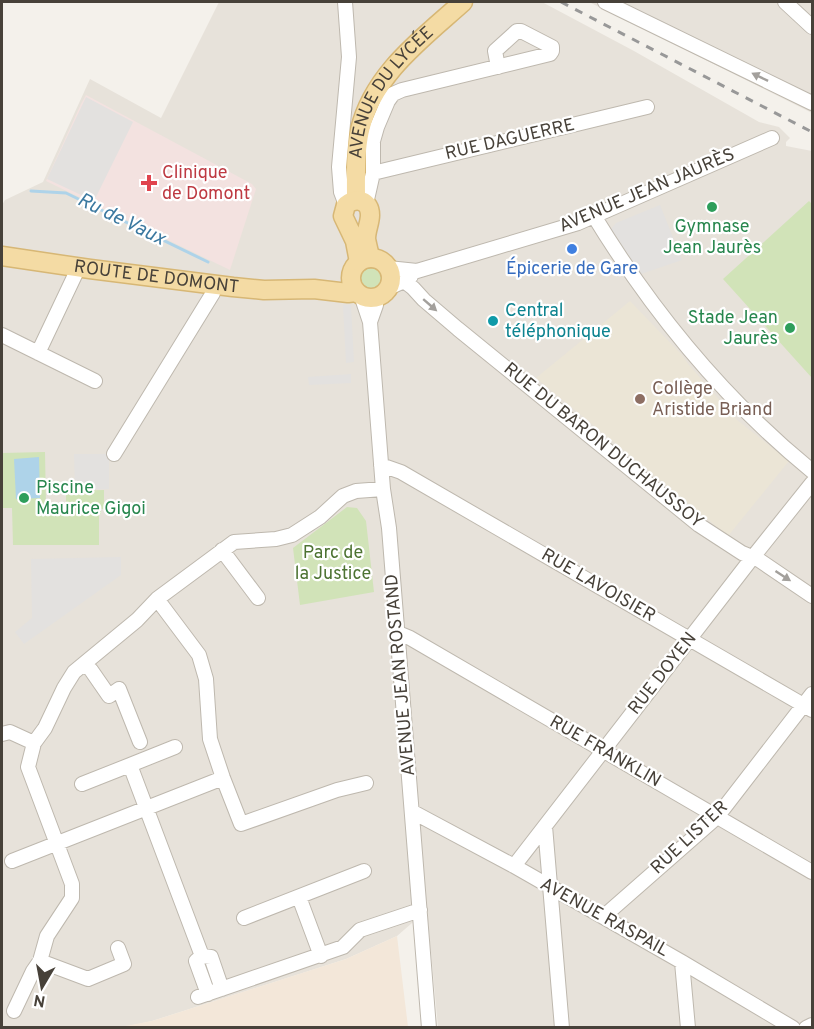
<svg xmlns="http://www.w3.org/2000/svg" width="814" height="1029" font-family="Overpass,sans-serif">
<rect width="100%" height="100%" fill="#f4f1eb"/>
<!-- residential -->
<path fill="#e7e2da" d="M219,2H542L634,51L759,122L779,127L790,138L786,142V146L812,151V1027H438L427,910L397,936L346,959L152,1021L120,1028H2V205L5,200L43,182L90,79L161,118Z
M589,2H812V113Z"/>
<!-- commercial -->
<path fill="#f3e7d9" d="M397,936L408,1027H120L152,1021L346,959Z"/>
<!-- education -->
<path fill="#ebe5d6" d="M630,301L681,354L689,365L737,420L789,461L728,536L536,378Z"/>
<!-- medical -->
<path fill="#f3e2e0" d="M86,95L252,184L256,189L230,270L46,181L81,104Z"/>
<!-- green -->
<path fill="#d1e3b8" d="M809,201L812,204V378L723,279Z
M359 279a12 12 0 1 1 24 0a12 12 0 1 1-24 0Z
M45,452L46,506L66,505V491L104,490V509H101V514H99V545H13L12,508H2V453Z
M347,507L357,508L366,521L374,592L300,605L293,548Z"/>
<!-- parking -->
<path fill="#e3e1df" d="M86,97L133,122L94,201L47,179Z
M660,205L682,260L641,274L611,229L616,223Z
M343,305H351L354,362L346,363Z
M351,374V383L309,385L308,377Z
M74,454H109V489L75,490Z
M121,557V575L24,644L15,632L32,618L31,559Z"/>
<!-- water -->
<path fill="#aed3e9" d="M39,457L40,498L16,499L14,459Z"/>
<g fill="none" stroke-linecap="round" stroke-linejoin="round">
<!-- stream -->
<path stroke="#aed3e9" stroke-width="3" d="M31,191L66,193L208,262"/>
<defs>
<path id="minor" d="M345,2L349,57L339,167L341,192L346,205
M605,2L812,103
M785,2L812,27
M373,173L647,107
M366,204L373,173V141L377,127L388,101L393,94L402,90L550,54L552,51V47L521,31H517L495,51L498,67
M594,216C652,311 725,400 812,471
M388,268L417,271L578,223L772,138
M404,281L413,288L424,300L458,329L699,525L742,553L759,560L812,596
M389,288L404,281L411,276
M361,295L370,322L383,489L389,528L429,1028
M370,322L376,305V297
M2,335L95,381
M38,353L75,275L77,267
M114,454L213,293L215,284
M381,465L401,472L812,710
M222,550L258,598
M157,599L199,655L206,679L210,739L223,778L241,824L337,790L366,783
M398,633L410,638L812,872
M84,664L91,670L109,696L119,689L140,742
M2,734L10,732L34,743
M175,747L130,765L202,956L196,961L208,994
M82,784L130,765
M413,812L514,866L682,962L793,1028
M545,826L562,1028
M12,861L223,778
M514,866L749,562L812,483
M299,897L321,956
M603,917L717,817L812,694
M244,918L364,871
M202,956L211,957L222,989
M40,961L88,979L124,964L118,948
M682,962L688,1028
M198,997L343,947L360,930L420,910
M14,1011L33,971L40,961L47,936L72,898V884L28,767L34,743L45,728L64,688L74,672L137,620L157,599L234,542L276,539L292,535L320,517L343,496L356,491L383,489
M806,1028L812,1025"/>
<g id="major">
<path id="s1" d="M356,200C356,177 355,153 360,130C373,74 423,38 463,2"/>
<path id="s2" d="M2,256L90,269L233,287L264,290L314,289L348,293L356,292"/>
<circle cx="371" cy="278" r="20"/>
<path d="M359,262L355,241L343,216L346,205C356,197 370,200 370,215C370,223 366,230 366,239C367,245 369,251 370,258"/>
</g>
</defs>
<!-- minor casing -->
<use href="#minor" stroke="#beb8ae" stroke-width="16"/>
<!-- major casing -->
<use href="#major" stroke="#d7b775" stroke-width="21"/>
<!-- minor -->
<use href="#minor" stroke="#fff" stroke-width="14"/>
<!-- major -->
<use href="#major" stroke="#f4dba4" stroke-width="18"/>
<!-- rail -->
<path stroke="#989898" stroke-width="3" stroke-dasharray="8 8" stroke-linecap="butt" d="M561,2L812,132"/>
</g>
<!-- one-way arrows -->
<defs><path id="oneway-solid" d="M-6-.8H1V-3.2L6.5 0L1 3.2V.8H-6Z" transform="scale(1.5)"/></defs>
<g fill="#a3a09c">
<use href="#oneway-solid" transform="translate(760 77) rotate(-154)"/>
<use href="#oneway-solid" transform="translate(430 305) rotate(41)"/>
<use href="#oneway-solid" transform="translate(783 576) rotate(33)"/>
</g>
<!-- markers -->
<path fill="#e0444e" stroke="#fff" stroke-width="2" d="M146 174h6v6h6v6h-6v6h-6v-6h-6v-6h6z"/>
<g fill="#2e9e5b" stroke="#fff" stroke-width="2">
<circle cx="712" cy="207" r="6"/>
<circle cx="790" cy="328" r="6"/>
<circle cx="24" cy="498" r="6"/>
</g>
<circle fill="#3f7fe0" stroke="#fff" stroke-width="2" cx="572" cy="249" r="6"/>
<circle fill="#0f9aa8" stroke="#fff" stroke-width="2" cx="493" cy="321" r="6"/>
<circle fill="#8d6e63" stroke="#fff" stroke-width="2" cx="640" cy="399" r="6"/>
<g text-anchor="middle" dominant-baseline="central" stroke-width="4.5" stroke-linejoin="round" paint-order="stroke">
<!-- street labels -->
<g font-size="18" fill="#474139" stroke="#fff">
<text stroke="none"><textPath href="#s1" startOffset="118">AVENUE DU LYCÉE</textPath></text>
<text transform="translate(510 140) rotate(-13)">RUE DAGUERRE</text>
<text transform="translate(647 191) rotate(-23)">AVENUE JEAN JAURÈS</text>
<text stroke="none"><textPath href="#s2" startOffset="156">ROUTE DE DOMONT</textPath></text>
<text transform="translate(603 446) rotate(39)">RUE DU BARON DUCHAUSSOY</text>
<text transform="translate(598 586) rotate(30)">RUE LAVOISIER</text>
<text transform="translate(663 674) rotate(-52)">RUE DOYEN</text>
<text transform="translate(401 675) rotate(-95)">AVENUE JEAN ROSTAND</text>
<text transform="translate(605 752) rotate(30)">RUE FRANKLIN</text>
<text transform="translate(690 838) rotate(-43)">RUE LISTER</text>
<text transform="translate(604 918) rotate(29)">AVENUE RASPAIL</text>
</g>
<!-- health labels -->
<g font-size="18" fill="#be3a42" stroke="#fff" text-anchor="start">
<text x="162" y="173">Clinique<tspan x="162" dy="21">de Domont</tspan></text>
</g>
<!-- leisure labels -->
<g font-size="18" fill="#27864d" stroke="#fff">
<text x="712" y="227">Gymnase<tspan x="712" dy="21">Jean Jaurès</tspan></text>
<text x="778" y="318" text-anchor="end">Stade Jean<tspan x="778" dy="21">Jaurès</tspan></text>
<text x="36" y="488" text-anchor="start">Piscine<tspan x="36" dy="21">Maurice Gigoi</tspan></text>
</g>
<!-- shop labels -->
<g font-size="18" fill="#366cbe" stroke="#fff">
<text x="572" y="269">Épicerie de Gare</text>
</g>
<!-- culture labels -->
<g font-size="18" fill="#0d838f" stroke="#fff" text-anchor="start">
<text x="505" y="311">Central<tspan x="505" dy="21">téléphonique</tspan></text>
</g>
<!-- education labels -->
<g font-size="18" fill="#785e54" stroke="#fff" text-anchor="start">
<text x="652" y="389">Collège<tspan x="652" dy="21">Aristide Briand</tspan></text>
</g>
<!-- park labels -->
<g font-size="18" fill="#4d7332" stroke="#fff">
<text x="333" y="553">Parc de<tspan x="333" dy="21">la Justice</tspan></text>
</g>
<!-- water labels -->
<g font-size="20" font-style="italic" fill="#3c79a0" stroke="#fff">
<text transform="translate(121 220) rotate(26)">Ru de Vaux</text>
</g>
</g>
<!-- border -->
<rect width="814" height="1029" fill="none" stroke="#474139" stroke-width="6"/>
<!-- north arrow -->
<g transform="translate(42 987) rotate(190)" stroke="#ffffff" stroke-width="4.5" paint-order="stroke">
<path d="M0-4.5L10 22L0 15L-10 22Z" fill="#474139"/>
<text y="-9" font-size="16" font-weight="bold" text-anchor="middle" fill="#474139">N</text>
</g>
</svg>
